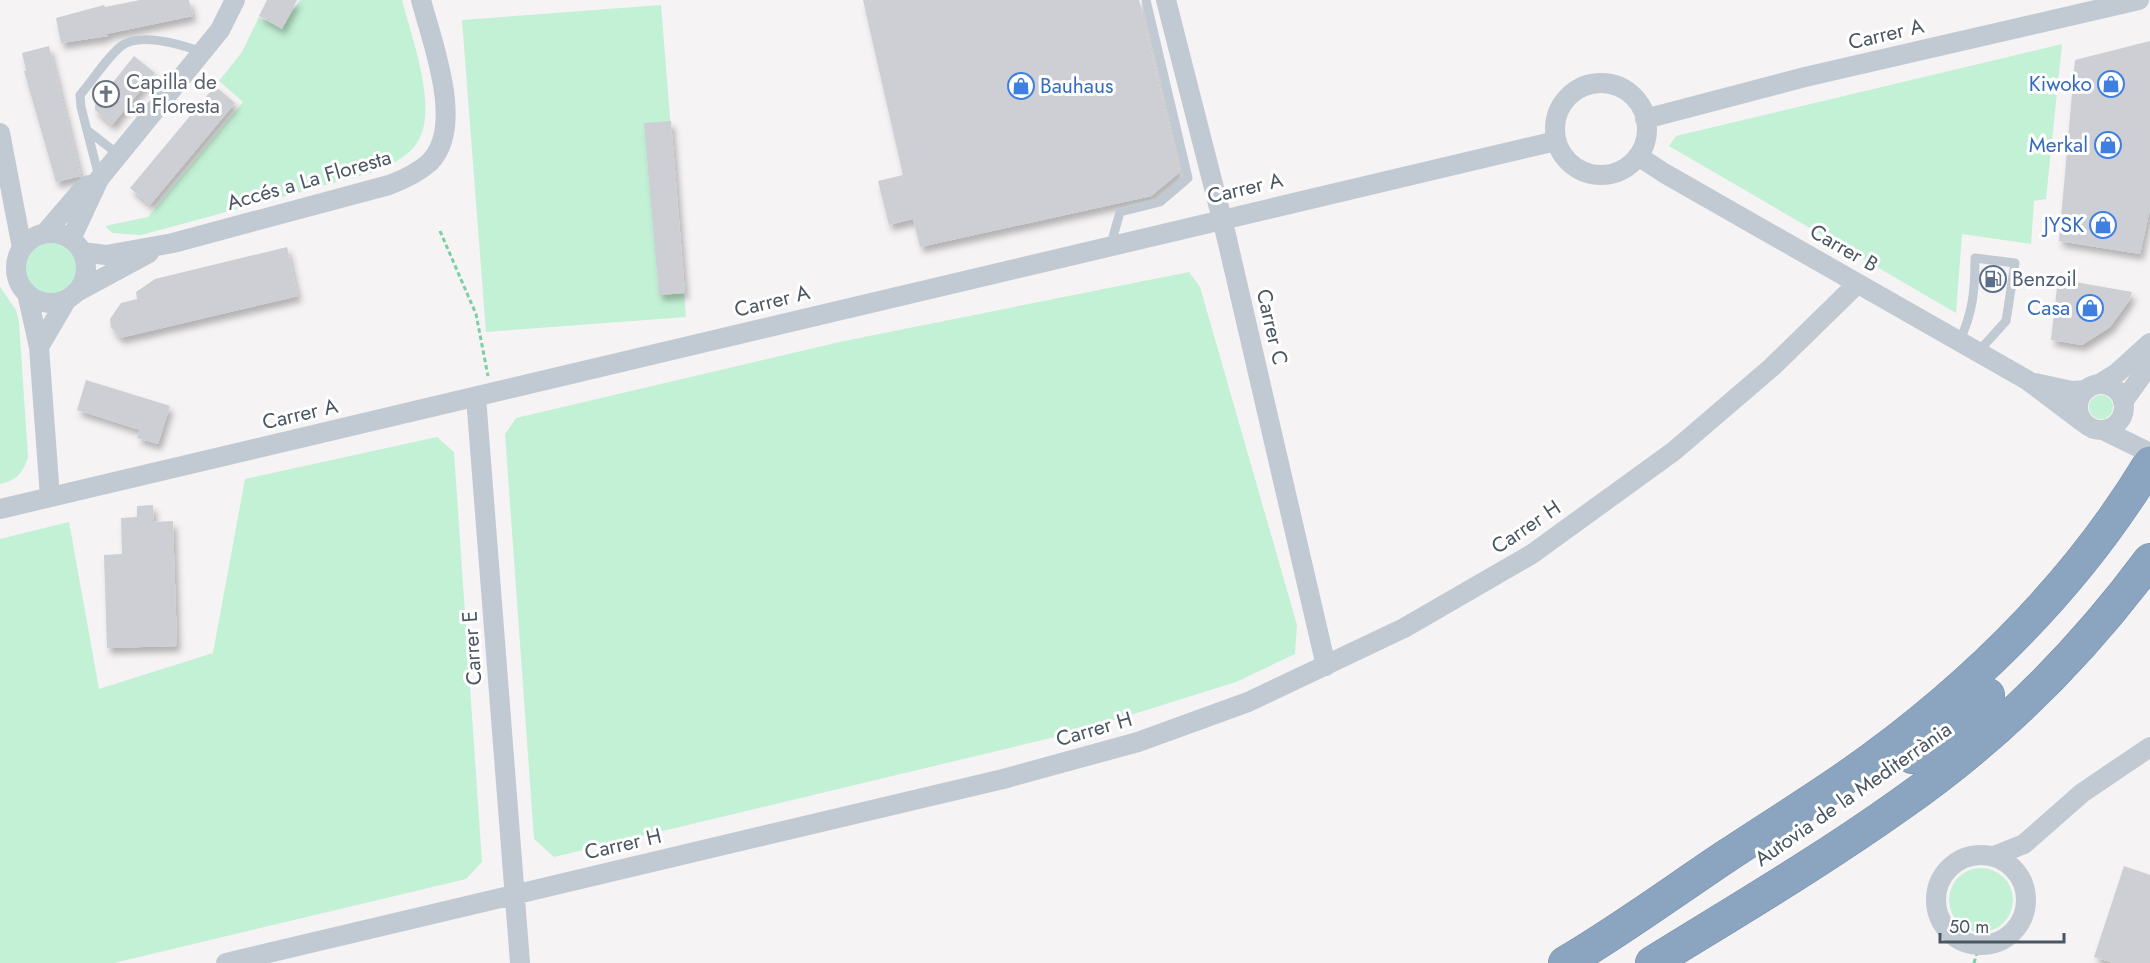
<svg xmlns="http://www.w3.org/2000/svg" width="2150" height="963" font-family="Jost,sans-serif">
<defs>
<filter id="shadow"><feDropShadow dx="3.5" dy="6" stdDeviation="3" flood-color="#0004"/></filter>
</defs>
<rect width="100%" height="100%" fill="#f5f3f3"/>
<!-- green -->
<path fill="#c3f1d5" d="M300,0H402C411,37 442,115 414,147C402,161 384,168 367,174L141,235L112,233L105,226L148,217L243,102L219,81L242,52L259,17L282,28Z
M661,5L686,317L486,332L462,20Z
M2062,44L2046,199L2034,201L2031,244L1962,234L1956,313L1669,146L1676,136Z
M25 268a26 26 0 1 1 52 0a26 26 0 1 1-52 0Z
M1189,272L1200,287L1297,625L1295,654L1236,682L1076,732L554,857L534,839L505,434L516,418L844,341Z
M0,287L16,310L19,322L28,457C23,473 17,480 0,484Z
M2089 407a12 12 0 1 1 24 0a12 12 0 1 1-24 0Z
M437,437L454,452L482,862L466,879L114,963H0V539L69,522L99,689L213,653L245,479Z
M1949 900a32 32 0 1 1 64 0a32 32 0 1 1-64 0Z"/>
<!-- building -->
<path fill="#cdcfd5" filter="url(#shadow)" d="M140,0H189L193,16L106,34L108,36L61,43L56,18L104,5L105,7Z
M267,0H297L282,29L259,16Z
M863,0H1139L1180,172L1151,196L920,247L913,219L889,225L878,181L903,175Z
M2150,41V209L2140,254L2059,241L2075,60Z
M49,46L81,176L56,182L24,71L26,70L22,53Z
M134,56L155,73L112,125L95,110V105Z
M215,86L235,103L150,205L130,188Z
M671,121L685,293L659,295L644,123Z
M287,247L298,296L120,338L111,327L110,319L121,303L137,299L136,292L155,279Z
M2058,279L2132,292L2129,301L2110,327L2082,345L2051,340Z
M86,380L170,406L158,444L137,438L140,430L77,410Z
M153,505L154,522L173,521L177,646L107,648L104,555L122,554L121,518L137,517V506Z
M2124,866L2150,875V963H2114L2094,957Z"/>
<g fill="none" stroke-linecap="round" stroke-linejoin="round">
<defs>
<path id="highway" d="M1912,757L1988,695
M1565,963C1621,930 1674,891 1728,855C1776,823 1826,793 1872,759C1983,677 2079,581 2150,463
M1652,963C1736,911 1821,861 1901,804C1997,737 2081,653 2150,560"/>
</defs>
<!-- highway casing -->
<use href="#highway" stroke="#7690ad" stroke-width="34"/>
<!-- path -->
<path stroke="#7ad0a6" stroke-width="3" stroke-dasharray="4.5 3" stroke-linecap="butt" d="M440,231L476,314L488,376
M1974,963L1979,946"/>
<!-- lane -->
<path stroke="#c1cad2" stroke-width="9" d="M87,130L119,155
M99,177L81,107L80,95C93,80 105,60 120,47C139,31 182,45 202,52
M1111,244L1120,212L1160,202L1188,178L1146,0
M1959,342C1973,313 1975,290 1975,258L2015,263L2006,321L1978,352"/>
<!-- street -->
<path stroke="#c1cad2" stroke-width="20" d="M1166,0L1226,235L1326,666
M1555 129a46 46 0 1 1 92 0a46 46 0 1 1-92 0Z
M1645,119L1805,77L2139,0
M0,133L22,248
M1638,156L1664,173L2027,380L2084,423
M45,233L82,190L89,185
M16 268a35 35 0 1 1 70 0a35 35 0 1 1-70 0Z
M71,239L99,179L220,30L235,0
M82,252L106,255L173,243L389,185C405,179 418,173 430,162C465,126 432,42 421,0
M27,293L39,347L50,497
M75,293L149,253
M39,347L67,299
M2035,383L2072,391L2086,390
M2099,384L2117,373L2150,343
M2078 407a23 23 0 1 1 46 0a23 23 0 1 1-46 0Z
M476,397L520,963
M2123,402L2150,364
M2103,430L2150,453
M0,509L1556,141
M1936 900a45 45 0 1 1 90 0a45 45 0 1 1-90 0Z
M1994,856L2024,844L2082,793L2150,747
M226,963L1003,779L1138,742L1248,702L1404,628L1532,554L1674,451L1772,367L1857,284"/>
<!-- highway -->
<use href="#highway" stroke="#8ba5c1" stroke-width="33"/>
</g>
<!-- icons -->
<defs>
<symbol id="shop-ring" viewBox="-11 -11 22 22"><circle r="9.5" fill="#fff" stroke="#3f7fe0" stroke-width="1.5"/><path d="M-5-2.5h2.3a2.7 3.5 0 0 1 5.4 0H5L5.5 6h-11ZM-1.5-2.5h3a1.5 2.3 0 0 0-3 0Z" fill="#3f7fe0"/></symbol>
<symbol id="church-ring" viewBox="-11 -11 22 22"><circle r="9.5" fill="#fff" stroke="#6b7280" stroke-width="1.5"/><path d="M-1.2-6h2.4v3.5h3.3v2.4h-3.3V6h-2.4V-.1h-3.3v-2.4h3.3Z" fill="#6b7280"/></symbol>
<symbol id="fuel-ring" viewBox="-11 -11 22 22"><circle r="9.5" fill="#fff" stroke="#5c6f8a" stroke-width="1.5"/><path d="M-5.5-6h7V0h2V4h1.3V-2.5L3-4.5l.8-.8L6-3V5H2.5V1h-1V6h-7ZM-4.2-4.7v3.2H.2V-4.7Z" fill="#5c6f8a"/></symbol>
</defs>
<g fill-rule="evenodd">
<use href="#shop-ring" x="2096" y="69" width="30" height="30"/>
<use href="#shop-ring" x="1006" y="71" width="30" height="30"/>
<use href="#church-ring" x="91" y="79" width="30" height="30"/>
<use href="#shop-ring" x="2093" y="130" width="30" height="30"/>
<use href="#shop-ring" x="2088" y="210" width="30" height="30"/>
<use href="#fuel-ring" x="1978" y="264" width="30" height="30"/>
<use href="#shop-ring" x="2075" y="293" width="30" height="30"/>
</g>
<g text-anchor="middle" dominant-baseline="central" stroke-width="6" stroke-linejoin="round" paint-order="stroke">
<!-- street labels -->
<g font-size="21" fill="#4a5661" stroke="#fff">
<text transform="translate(1886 34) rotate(-13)">Carrer A</text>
<text transform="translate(309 180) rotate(-16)">Accés a La Floresta</text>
<text transform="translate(1245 188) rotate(-13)">Carrer A</text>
<text transform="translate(1844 248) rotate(30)">Carrer B</text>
<text transform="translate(772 301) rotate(-14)">Carrer A</text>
<text transform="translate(1272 327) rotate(77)">Carrer C</text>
<text transform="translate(300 414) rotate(-13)">Carrer A</text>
<text transform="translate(1526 527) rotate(-34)">Carrer H</text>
<text transform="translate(472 648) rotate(-94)">Carrer E</text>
<text transform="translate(1094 729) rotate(-16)">Carrer H</text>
<text transform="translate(1853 794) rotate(-35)">Autovia de la Mediterrània</text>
<text transform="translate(623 844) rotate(-13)">Carrer H</text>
</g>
<!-- worship labels -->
<g font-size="21" fill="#5b616d" stroke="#fff" text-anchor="start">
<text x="126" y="82">Capilla de<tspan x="126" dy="24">La Floresta</tspan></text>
</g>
<!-- shop labels -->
<g font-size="21" fill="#366cbe" stroke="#fff" text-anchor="end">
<text x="2092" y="84">Kiwoko</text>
<text x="1040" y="86" text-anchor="start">Bauhaus</text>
<text x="2088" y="145">Merkal</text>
<text x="2084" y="225">JYSK</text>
<text x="2070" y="308">Casa</text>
</g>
<!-- service labels -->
<g font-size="21" fill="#4e5e75" stroke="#fff" text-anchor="start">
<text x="2012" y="279">Benzoil</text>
</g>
</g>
<!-- scale -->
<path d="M1940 933v9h124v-9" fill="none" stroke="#4a5661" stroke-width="3"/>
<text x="1949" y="933" font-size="18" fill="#4a5661" stroke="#ffffff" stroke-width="4.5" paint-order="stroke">50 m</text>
</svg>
